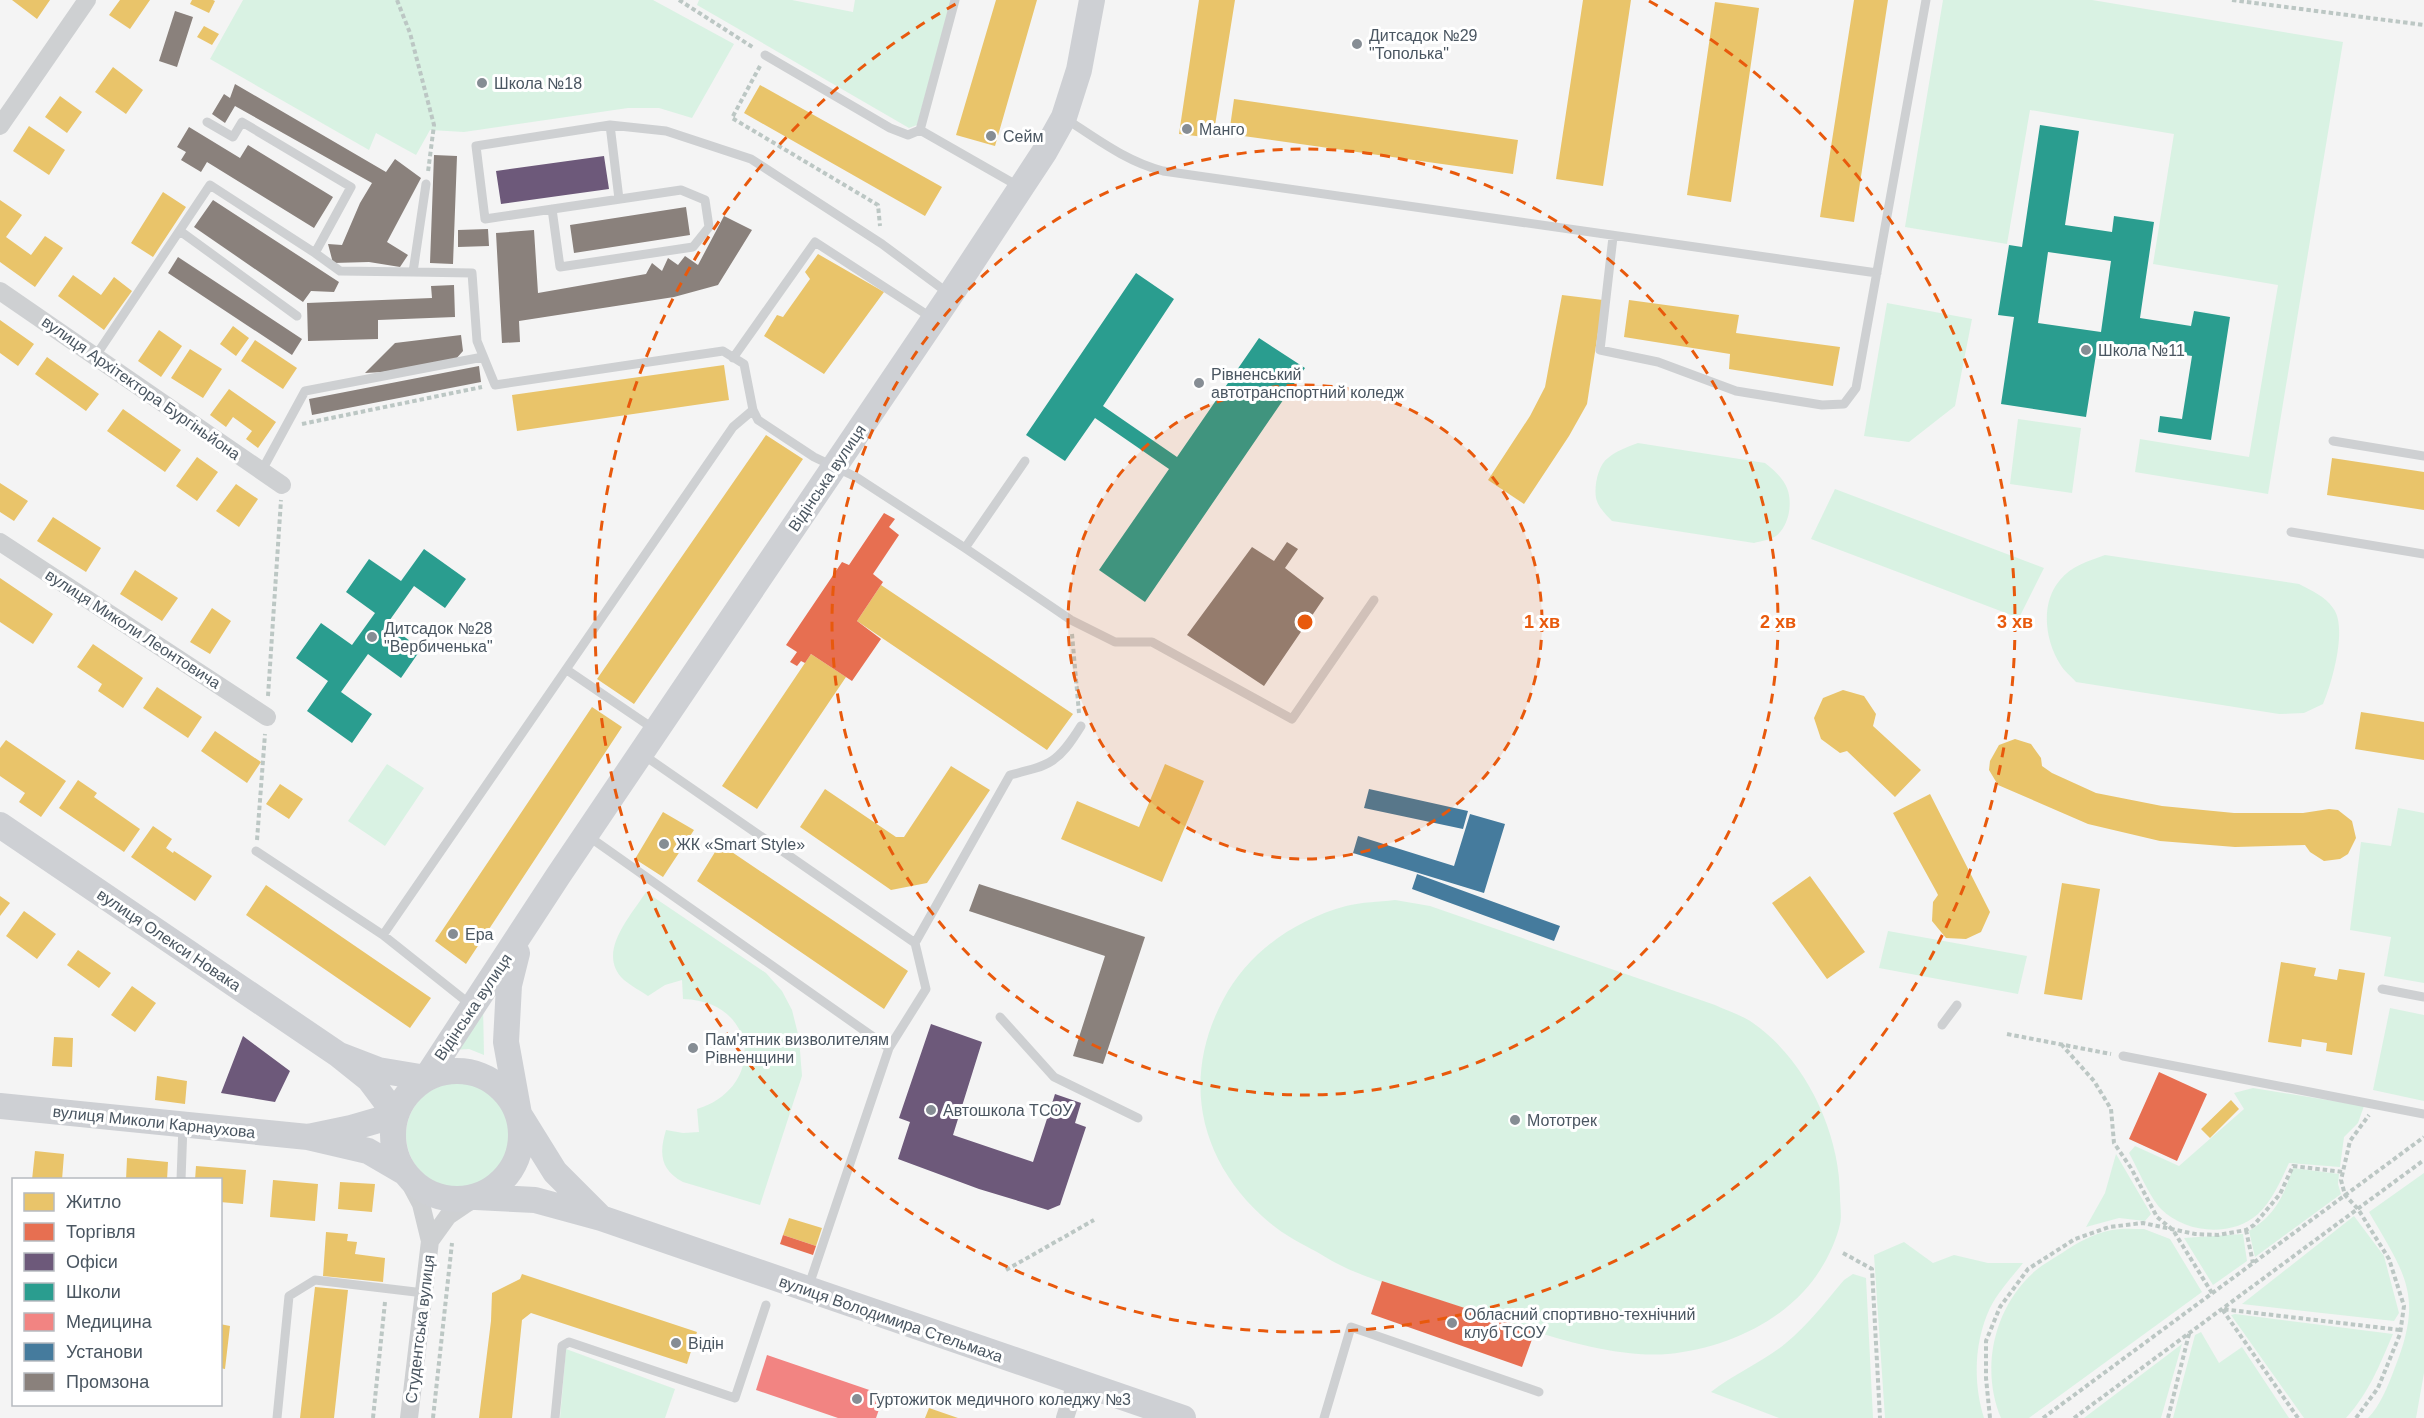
<svg xmlns="http://www.w3.org/2000/svg" width="2424" height="1418" font-family="Helvetica,sans-serif">
<rect width="100%" height="100%" fill="#f4f4f4"/>
<!-- green -->
<path fill="#d9f2e3" d="M243,0H653L734,44L692,118L659,108H628L464,132L430,130L416,155L376,133L369,150L210,59Z
M699,0H792L853,12L855,0H951L917,125L909,128L697,5Z
M1943,0H2092L2343,42L2268,494L2135,472L2140,439L2249,457L2278,285L2153,264L2174,134L2030,110L2007,244L1905,227Z
M1887,303L1972,319L1955,406L1909,442L1864,436Z
M2018,419L2081,428L2072,493L2010,484Z
M1638,443L1765,463C1773,469 1783,478 1787,488C1793,503 1789,526 1776,536C1771,540 1760,541 1754,543L1612,521C1606,515 1598,507 1596,498C1594,486 1598,465 1608,458C1616,451 1627,447 1638,443Z
M1835,489L2044,568L2019,618L1811,539Z
M2105,555L2299,584C2312,591 2325,596 2333,608C2348,627 2332,683 2323,704L2304,713L2279,714L2076,682C2071,676 2064,671 2060,664C2045,640 2040,603 2060,580C2071,566 2089,561 2105,555Z
M387,764L424,788L385,846L348,821Z
M2398,808L2424,813V983L2384,976L2391,937L2350,930L2361,842L2391,846Z
M646,892L766,973L782,991L792,1010L799,1038L802,1076L760,1205L683,1182C660,1170 659,1153 666,1130L683,1133L699,1132L697,1109C766,1088 759,1001 683,999L682,980L665,985L648,996C641,991 631,986 624,980C595,953 631,916 646,892Z
M1395,900L1430,906L1715,1005C1727,1011 1742,1015 1753,1023C1806,1060 1840,1133 1840,1196C1840,1205 1842,1216 1840,1224C1835,1247 1820,1274 1804,1291C1770,1328 1718,1349 1668,1354C1608,1359 1530,1330 1473,1311C1431,1297 1388,1286 1348,1269C1337,1264 1327,1258 1317,1252C1302,1244 1284,1235 1270,1223C1200,1164 1180,1081 1223,1000C1248,952 1295,920 1346,906C1362,902 1379,902 1395,900Z
M1888,931L2027,956L2018,994L1879,968Z
M483,1006L484,1055L469,1049L453,1050Z
M2390,1008L2424,1015V1101L2373,1090Z
M406 1135a52 52 0 1 1 104 0a52 52 0 1 1-104 0Z
M2253,1088L2364,1106L2358,1123L2344,1137L2340,1167L2289,1163C2281,1180 2272,1201 2258,1214C2231,1238 2185,1233 2161,1209C2149,1196 2138,1169 2129,1153L2135,1146L2179,1166L2244,1109L2234,1093Z
M2116,1154L2151,1214L2145,1221L2119,1218L2086,1227L2105,1193Z
M2293,1168L2339,1174L2338,1184L2341,1194L2255,1257L2249,1231C2276,1214 2283,1197 2293,1168Z
M2424,1173V1373L2416,1418H2368C2380,1406 2388,1386 2394,1370C2424,1296 2406,1276 2369,1212Z
M2354,1216L2384,1256L2399,1313L2394,1321L2242,1304Z
M2144,1229L2170,1239L2202,1292L2029,1418H2001C1980,1368 1994,1307 2035,1271C2043,1264 2053,1259 2062,1253C2077,1243 2094,1233 2112,1230C2122,1228 2134,1229 2144,1229Z
M2243,1234L2247,1261L2213,1285L2184,1238Z
M1904,1242L1933,1263L1954,1255L1988,1263H2023C2012,1277 1998,1292 1990,1308C1974,1342 1973,1383 1984,1418H1885L1874,1255Z
M1853,1274L1866,1278L1873,1418H1779L1711,1392C1735,1373 1763,1362 1786,1343C1808,1325 1826,1301 1844,1280Z
M2235,1314L2393,1334C2380,1364 2369,1393 2346,1418H2304L2231,1315Z
M2201,1332L2219,1363L2242,1347L2289,1418H2173L2195,1335Z
M2182,1344L2161,1418H2084Z
M566,1349L675,1389L665,1418H560Z"/>
<!-- homes -->
<path fill="#e9c46a" d="M12,0H50L37,19Z
M120,0H150L130,29L109,15Z
M192,0H213L215,1L209,13L190,4Z
M996,0H1037L995,146L956,135Z
M1199,0H1235L1213,138L1179,134Z
M1583,0H1631L1603,186L1556,179Z
M1854,0H1888L1854,222L1820,217Z
M1715,2L1759,8L1731,202L1687,195Z
M204,26L219,34L212,45L197,37Z
M113,67L143,90L126,114L95,92Z
M760,85L942,187L925,216L744,113Z
M60,96L82,112L67,133L45,117Z
M1234,99L1518,140L1513,174L1229,134Z
M29,126L65,150L49,175L13,151Z
M163,192L186,207L153,257L131,243Z
M0,200L22,215L6,237L31,255L45,236L63,248L35,287L0,262Z
M818,254L884,292L824,374L764,336L777,315L783,317L810,279L805,272Z
M73,275L101,295L114,277L132,291L104,330L58,296Z
M1562,295L1603,300L1587,404L1569,436L1524,504L1488,480L1530,416L1545,387Z
M1629,300L1739,315L1736,333L1840,347L1833,386L1729,369L1730,354L1624,337Z
M0,320L34,344L18,366L0,353Z
M233,326L249,338L236,356L220,344Z
M159,330L182,346L161,377L138,361Z
M255,340L297,368L283,389L241,361Z
M190,349L222,369L203,398L171,378Z
M47,357L99,394L86,411L35,374Z
M724,365L729,400L517,431L512,395Z
M229,389L276,422L258,448L246,439L252,431L233,417L226,427L210,415Z
M123,409L181,450L165,472L107,431Z
M766,435L803,459L634,704L597,679Z
M197,457L218,472L197,501L176,486Z
M2332,458L2424,472V510L2327,495Z
M0,483L28,501L14,521L0,512Z
M236,484L258,499L239,527L216,511Z
M53,517L101,548L86,572L37,541Z
M135,570L178,598L162,621L120,594Z
M0,578L53,614L33,644L0,622Z
M881,585L1073,714L1047,750L857,621Z
M212,608L231,621L210,654L190,642Z
M93,644L143,678L123,708L98,691L102,684L77,667Z
M811,654L846,677L757,809L722,786Z
M157,687L202,717L188,738L143,708Z
M1843,690L1864,696L1876,714L1873,726L1921,770L1895,797L1847,751L1840,753L1821,739L1814,718L1823,698Z
M592,707L622,727L466,964L435,941Z
M2361,712L2424,722V760L2355,749Z
M215,731L261,762L247,783L201,751Z
M2015,739L2031,744L2041,758L2042,766L2052,773L2096,793L2162,806L2234,813H2303L2329,809L2338,810L2352,821L2356,838L2348,854L2340,859L2324,861L2310,852L2305,845L2235,847L2160,841L2088,824L1998,785L1989,770L1990,761L1999,745Z
M6,740L66,781L41,817L19,802L25,793L0,776V748Z
M1165,764L1204,781L1162,882L1061,839L1077,801L1139,827Z
M951,766L990,790L927,883L891,890L800,827L825,789L896,837H904Z
M78,780L97,793L94,797L140,829L124,852L59,808Z
M280,784L303,799L289,819L266,804Z
M1930,794L1990,912L1981,932L1966,939L1946,938L1932,921L1933,902L1938,895L1936,891L1893,813Z
M663,812L694,830L663,877L635,859Z
M153,826L172,839L166,848L173,853L174,851L212,876L195,901L131,857Z
M720,844L908,971L884,1009L697,881Z
M1810,876L1865,952L1827,979L1772,903Z
M2062,883L2100,889L2082,1000L2044,994Z
M266,885L431,998L410,1028L246,915Z
M0,896L10,903L0,916Z
M24,911L56,934L37,959L6,936Z
M78,950L111,973L99,988L67,965Z
M2281,962L2316,968L2314,976L2337,980L2339,969L2365,973L2352,1055L2326,1051L2327,1043L2302,1039L2301,1047L2268,1042Z
M132,986L156,1003L135,1032L111,1015Z
M54,1037L73,1038L72,1067L52,1066Z
M157,1076L187,1081L185,1104L155,1100Z
M2231,1100L2239,1109L2210,1138L2201,1129Z
M35,1151L64,1154L62,1180H32Z
M127,1158L168,1162L167,1180H126Z
M196,1166L246,1170L243,1204L220,1202V1180H195Z
M273,1180L318,1184L315,1221L270,1217Z
M340,1182L375,1184L372,1212L338,1209Z
M789,1218L822,1228L816,1246L783,1235Z
M326,1232L348,1234L347,1241L357,1242L355,1254L385,1258L383,1282L323,1276Z
M522,1274L697,1332L687,1364L531,1313L522,1320L512,1418H479L491,1321L492,1293L520,1279Z
M315,1287L348,1290L334,1418H300Z
M220,1324L230,1326L225,1369L220,1368Z
M929,1408L958,1418H925Z"/>
<!-- shops -->
<path fill="#e76f51" d="M884,513L895,519L889,527L899,535L873,574L883,582L857,621L881,639L852,681L811,654L805,663L801,661L797,666L790,662L797,652L786,645L842,562L849,565Z
M2159,1072L2207,1094L2177,1161L2129,1139Z
M783,1235L816,1246L813,1255L780,1244Z
M1382,1281L1535,1331L1522,1367L1371,1314Z"/>
<!-- offices -->
<path fill="#6d597a" d="M604,156L609,189L501,204L496,171Z
M931,1024L982,1042L953,1135L1033,1162L1055,1094L1081,1103L1075,1123L1086,1127L1060,1205L1048,1210L979,1189L898,1159L910,1122L899,1118Z
M243,1036L290,1071L275,1102L221,1093Z"/>
<!-- schools -->
<path fill="#2a9d8f" fill-rule="evenodd" d="M2040,125L2079,131L2065,225L2112,232L2114,216L2154,222L2140,318L2191,326L2194,311L2230,317L2211,440L2158,432L2160,416L2182,419L2192,356L2098,342L2086,417L2001,404L2014,317L1998,315L2009,245L2022,247ZM2048,252L2111,261L2101,332L2038,323Z
M1136,273L1174,299L1103,406L1177,457L1259,338L1305,368L1145,602L1099,570L1169,469L1095,418L1065,461L1026,435Z
M424,549L466,579L445,608L414,586L387,624L421,649L401,678L368,654L341,692L372,714L352,743L307,711L328,681L296,658L321,623L352,645L375,613L346,592L369,559L401,581Z"/>
<!-- health -->
<path fill="#f28482" d="M767,1355L884,1395L876,1418H838L756,1390Z"/>
<!-- public -->
<path fill="#457b9d" d="M1369,789L1468,811L1463,829L1364,808Z
M1470,814L1505,824L1484,893L1353,853L1358,836L1454,866Z
M1417,874L1560,926L1554,941L1412,889Z"/>
<!-- industry -->
<path fill="#8a817c" d="M175,11L193,17L177,67L159,61Z
M235,84L386,172L395,159L421,178L387,242L408,255L400,267L369,262L333,263L328,244L342,245L360,203L372,183L235,106L225,123L212,114L224,94L230,98Z
M189,127L240,158L248,145L333,197L314,228L207,162L201,172L181,160L186,152L177,147Z
M434,155L457,156L453,264L430,263Z
M213,200L339,282L334,292L311,291L303,302L194,227Z
M686,207L690,235L574,253L570,225Z
M724,216L752,230L718,285L674,297L519,321L520,342L502,343L496,233L534,230L538,293L646,274L652,263L662,271L668,258L678,265L685,256L698,265Z
M488,229L489,246L458,247V230Z
M178,257L302,339L292,355L168,273Z
M454,285L455,317L378,320V339L308,341L307,303L432,298L431,286Z
M461,335L463,351L455,360L383,372L365,373L395,343Z
M479,366L481,382L312,415L309,399Z
M1287,542L1298,549L1285,568L1324,598L1264,686L1187,635L1252,547L1274,561Z
M979,884L1145,937L1103,1064L1073,1056L1105,956L969,911Z"/>
<g fill="none" stroke-linecap="round" stroke-linejoin="round">
<!-- path -->
<path stroke="#bcc7c4" stroke-width="4" stroke-dasharray="4.5 3" stroke-linecap="butt" d="M397,0L410,33L434,125L428,172
M679,0L754,48
M2232,0L2424,25
M760,66L732,118L878,205L880,226
M302,424L482,387
M1072,634L1079,713
M268,696L281,500
M257,840L265,734
M2007,1034L2111,1054
M2061,1044L2094,1081L2111,1109L2114,1143L2131,1168L2157,1217L2173,1230L2212,1293
M2246,1230L2253,1263
M1843,1253L1872,1269L1880,1418
M1006,1270L1094,1220
M373,1418L385,1302
M433,1418L452,1243
M1990,1418L1986,1378V1341L2000,1307L2028,1269L2075,1239L2109,1227L2143,1223L2195,1234L2218,1235L2246,1230L2254,1225L2280,1194L2293,1166L2343,1172
M2043,1418L2424,1137
M2074,1418L2424,1160
M2168,1418L2189,1334
M2298,1418L2222,1309L2400,1330
M2356,1418L2378,1388L2400,1334L2404,1306L2389,1259L2358,1209L2345,1195L2341,1180L2350,1141L2369,1115"/>
<!-- lane -->
<path stroke="#ced0d2" stroke-width="9" d="M765,55L890,128L908,135L920,130
M1066,119C1097,139 1127,162 1163,171L1877,273
M610,125L666,131L751,159L882,244L948,293
M920,130L955,0
M920,130L1020,187
M552,209L560,267L693,247L709,227L705,200L681,190L485,219L476,146L610,125L619,199
M180,231L297,316
M1613,237L1600,350L1658,362L1736,391L1822,405L1844,404L1856,388L1926,0
M315,253L340,271L413,272L426,184
M95,357L210,185L315,253L351,187L242,122L233,137L207,122
M733,358L815,242L932,318
M753,410L758,420L814,457L856,477L965,548L1071,620L1115,642H1152L1292,719L1374,600
M2333,441L2424,456
M261,472L305,391L483,357
M2291,532L2424,554
M965,548L1025,461
M567,670L654,729
M642,754L915,943L1010,775C1051,765 1058,763 1081,726
M588,836L889,1048
M256,851L383,935L471,1005
M383,935L733,427L753,410L744,364L723,351L495,385L477,341L472,273L413,272
M2382,989L2424,997
M1000,1017L1054,1077L1138,1118
M1942,1025L1957,1005
M2123,1056L2424,1114
M181,1180L183,1125
M808,1288L889,1048L926,989L915,943
M277,1418L289,1296L315,1280L424,1293
M555,1418L562,1346L569,1342L735,1398L766,1305
M1324,1418L1351,1327L1539,1392"/>
<!-- street -->
<path stroke="#ced0d2" stroke-width="18" d="M0,126L87,0
M0,291L282,485
M0,542L267,717
M404,1172L421,1204L430,1241L409,1418
M430,1241L448,1216L476,1197
M1065,1418L1076,1383"/>
<!-- secondary -->
<path stroke="#ced0d4" stroke-width="26" d="M0,825L339,1055L369,1079L396,1115L351,1128L308,1137
M517,953L509,985L506,1042L519,1114L555,1172L601,1218
M339,1055L378,1070L426,1078L558,876L951,294L1045,151L1064,117L1079,70L1092,0
M393 1135a64 64 0 1 1 128 0a64 64 0 1 1-128 0Z
M0,1106L308,1137L368,1151L404,1172
M476,1197L535,1200L601,1218L1183,1418"/>
</g>
<!-- distance rings -->
<circle cx="1305" cy="622" r="237" fill="#e8590c" fill-opacity=".12"/>
<g fill="none" stroke="#e8590c" stroke-width="3" stroke-dasharray="10 8">
<circle cx="1305" cy="622" r="237"/>
<circle cx="1305" cy="622" r="473"/>
<path d="M1649 1A710 710 0 1 1 961 1"/>
</g>
<!-- markers -->
<g fill="#868d94" stroke="#fff" stroke-width="2">
<circle cx="1357" cy="44" r="6"/>
<circle cx="482" cy="83" r="6"/>
<circle cx="1187" cy="129" r="6"/>
<circle cx="991" cy="136" r="6"/>
<circle cx="2086" cy="350" r="6"/>
<circle cx="1199" cy="383" r="6"/>
<circle cx="372" cy="637" r="6"/>
<circle cx="664" cy="844" r="6"/>
<circle cx="453" cy="934" r="6"/>
<circle cx="693" cy="1048" r="6"/>
<circle cx="931" cy="1110" r="6"/>
<circle cx="1515" cy="1120" r="6"/>
<circle cx="1452" cy="1323" r="6"/>
<circle cx="676" cy="1343" r="6"/>
<circle cx="857" cy="1399" r="6"/>
</g>
<g text-anchor="middle" dominant-baseline="central" stroke-width="6" stroke-linejoin="round" paint-order="stroke">
<!-- poi labels -->
<g font-size="16" fill="#4a5661" stroke="#fff" text-anchor="start">
<text x="1369" y="35">Дитсадок №29<tspan x="1369" dy="18">"Тополька"</tspan></text>
<text x="494" y="83">Школа №18</text>
<text x="1199" y="129">Манго</text>
<text x="1003" y="136">Сейм</text>
<text x="2098" y="350">Школа №11</text>
<text x="1211" y="374">Рівненський<tspan x="1211" dy="18">автотранспортний коледж</tspan></text>
<text x="384" y="628">Дитсадок №28<tspan x="384" dy="18">"Вербиченька"</tspan></text>
<text x="676" y="844">ЖК «Smart Style»</text>
<text x="465" y="934">Ера</text>
<text x="705" y="1039">Пам'ятник визволителям<tspan x="705" dy="18">Рівненщини</tspan></text>
<text x="943" y="1110">Автошкола ТСОУ</text>
<text x="1527" y="1120">Мототрек</text>
<text x="1464" y="1314">Обласний спортивно-технічний<tspan x="1464" dy="18">клуб ТСОУ</tspan></text>
<text x="688" y="1343">Відін</text>
<text x="869" y="1399">Гуртожиток медичного коледжу №3</text>
</g>
<!-- street labels -->
<g font-size="16" fill="#4a5661" stroke="#fff">
<text transform="translate(141 388) rotate(35)">вулиця Архітектора Бургіньйона</text>
<text transform="translate(827 478) rotate(-56)">Відінська вулиця</text>
<text transform="translate(133 629) rotate(33)">вулиця Миколи Леонтовича</text>
<text transform="translate(169 940) rotate(34)">вулиця Олекси Новака</text>
<text transform="translate(473 1007) rotate(-56)">Відінська вулиця</text>
<text transform="translate(154 1122) rotate(6)">вулиця Миколи Карнаухова</text>
<text transform="translate(891 1319) rotate(19)">вулиця Володимира Стельмаха</text>
<text transform="translate(420 1329) rotate(-83)">Студентська вулиця</text>
</g>
</g>
<circle cx="1305" cy="622" r="9" fill="#e8590c" stroke="#fff" stroke-width="3"/>
<g font-size="18" text-anchor="middle" font-weight="bold" fill="#e8590c" stroke="#fff" stroke-width="6" stroke-linejoin="round" paint-order="stroke">
<text x="1542" y="628">1 хв</text>
<text x="1778" y="628">2 хв</text>
<text x="2015" y="628">3 хв</text>
</g>
<!-- legend -->
<rect x="12" y="1178" width="210" height="228" fill="#ffffff" stroke="#b7bbc0" stroke-width="1.5"/>
<rect x="24" y="1193" width="30" height="18" fill="#e9c46a" stroke="#b7bbc0" stroke-width="1.5"/>
<text x="66" y="1208" font-size="18" fill="#4a5661">Житло</text>
<rect x="24" y="1223" width="30" height="18" fill="#e76f51" stroke="#b7bbc0" stroke-width="1.5"/>
<text x="66" y="1238" font-size="18" fill="#4a5661">Торгівля</text>
<rect x="24" y="1253" width="30" height="18" fill="#6d597a" stroke="#b7bbc0" stroke-width="1.5"/>
<text x="66" y="1268" font-size="18" fill="#4a5661">Офіси</text>
<rect x="24" y="1283" width="30" height="18" fill="#2a9d8f" stroke="#b7bbc0" stroke-width="1.5"/>
<text x="66" y="1298" font-size="18" fill="#4a5661">Школи</text>
<rect x="24" y="1313" width="30" height="18" fill="#f28482" stroke="#b7bbc0" stroke-width="1.5"/>
<text x="66" y="1328" font-size="18" fill="#4a5661">Медицина</text>
<rect x="24" y="1343" width="30" height="18" fill="#457b9d" stroke="#b7bbc0" stroke-width="1.5"/>
<text x="66" y="1358" font-size="18" fill="#4a5661">Установи</text>
<rect x="24" y="1373" width="30" height="18" fill="#8a817c" stroke="#b7bbc0" stroke-width="1.5"/>
<text x="66" y="1388" font-size="18" fill="#4a5661">Промзона</text>
</svg>
